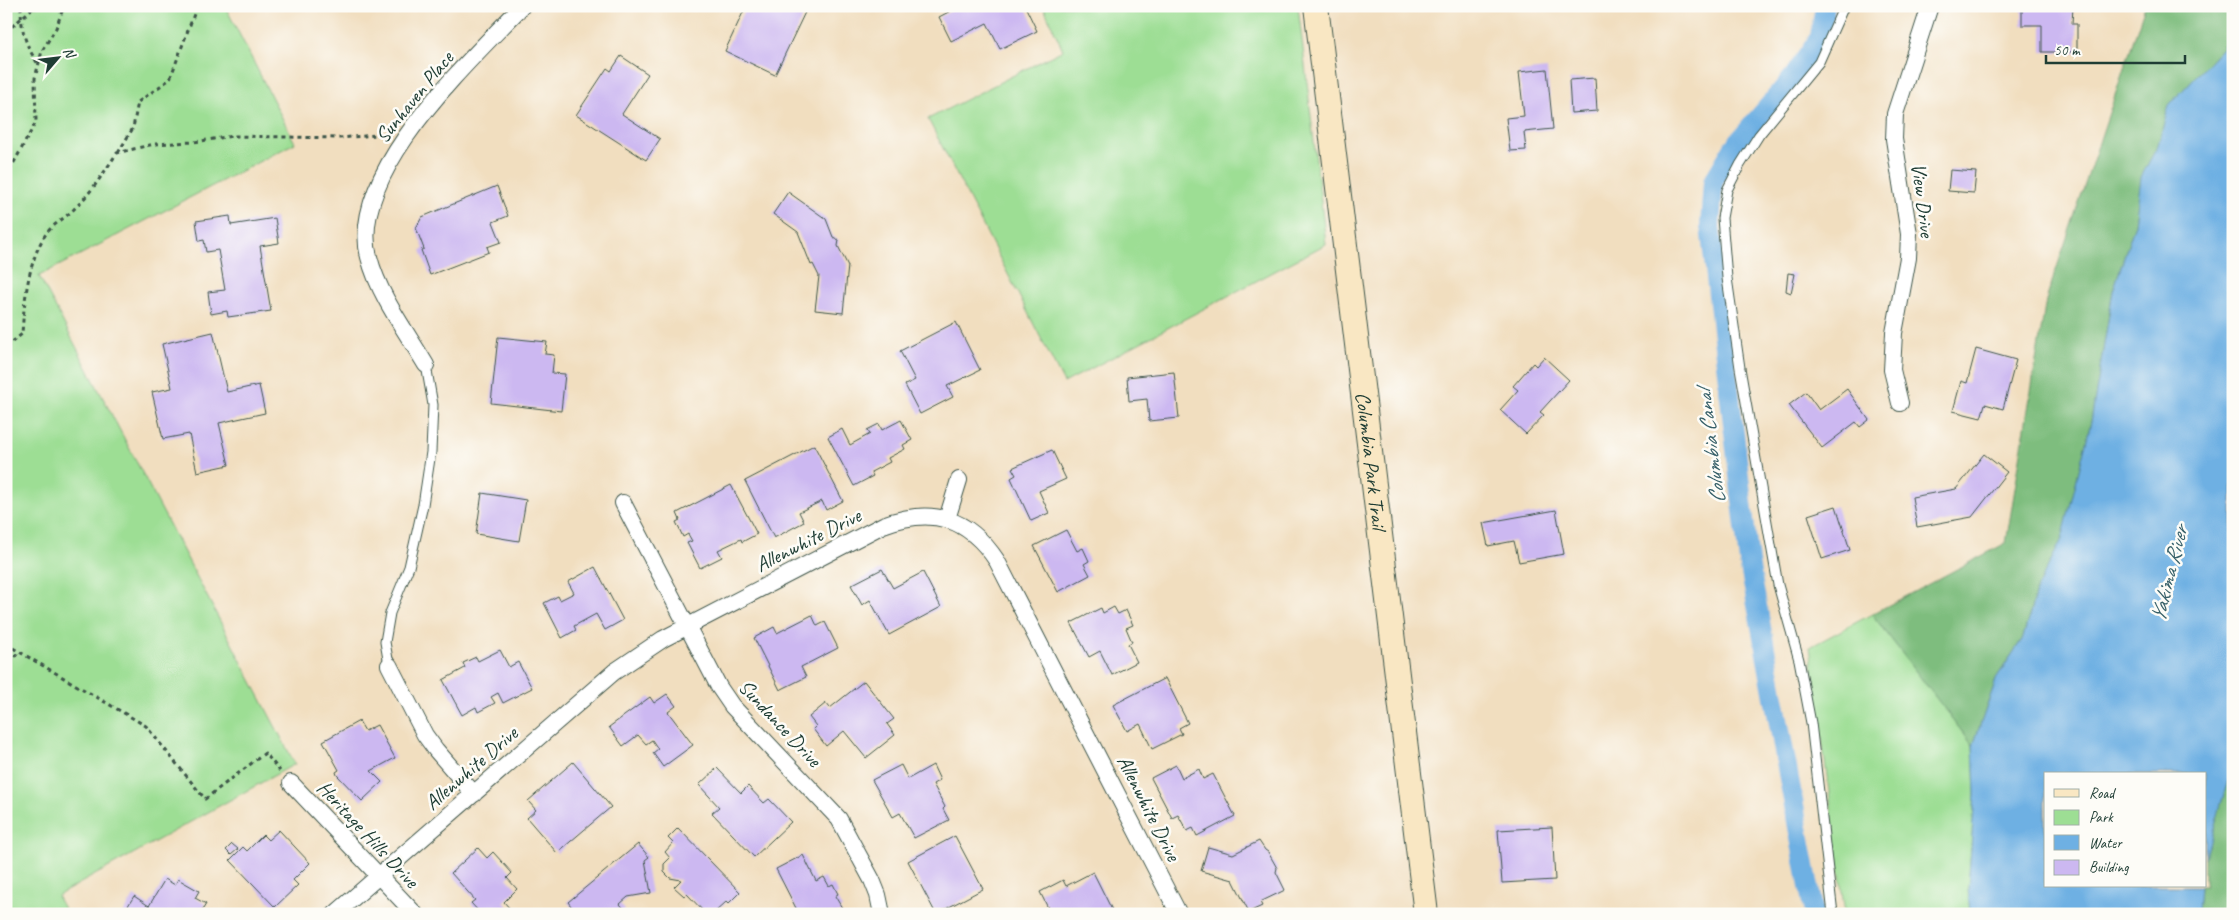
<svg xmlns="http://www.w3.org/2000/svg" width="2239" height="920" font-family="Caveat,sans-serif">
<rect width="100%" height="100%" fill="#fdfcf7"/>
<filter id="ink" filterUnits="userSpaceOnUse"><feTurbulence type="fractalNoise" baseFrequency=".02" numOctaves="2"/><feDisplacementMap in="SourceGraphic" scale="10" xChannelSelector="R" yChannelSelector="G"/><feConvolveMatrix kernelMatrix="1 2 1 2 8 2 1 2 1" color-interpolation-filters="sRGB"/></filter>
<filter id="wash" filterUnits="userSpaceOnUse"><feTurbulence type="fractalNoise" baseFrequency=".0096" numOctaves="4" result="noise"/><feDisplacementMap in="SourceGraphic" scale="20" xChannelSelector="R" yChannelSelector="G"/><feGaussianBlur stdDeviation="1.12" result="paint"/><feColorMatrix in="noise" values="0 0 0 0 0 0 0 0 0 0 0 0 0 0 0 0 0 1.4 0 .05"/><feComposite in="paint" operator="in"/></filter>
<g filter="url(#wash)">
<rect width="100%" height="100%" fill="#f1debf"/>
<!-- green -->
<path fill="#9dde94" stroke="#5e8e64" d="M6,6H225L295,143L39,276L295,764L57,896L67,914H6Z
M1043,6H1298L1326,244L1064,383L928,119L1063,50Z
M1872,614L1973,746L1975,794L1968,888L1970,914H1845L1810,647Z"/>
<!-- forest -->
<path fill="#7ebd7e" stroke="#4e7d59" d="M2145,6H2233V24L2223,47L2169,105L2158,145L2142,177L2135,224L2113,291L2091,422L2062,540L2037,588L2023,638L1997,677L1973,746L1872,614L2006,543L2046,300Z
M2233,706V914H2198L2200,886H2205V858L2232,767Z"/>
<!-- water -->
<path fill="#6eb0e3" stroke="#46768c" d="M2233,24L2232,767L2205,858V774H2045V886H2200L2198,914H1970L1968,888L1975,794L1973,746L1997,677L2023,638L2037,588L2062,539L2091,422L2113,291L2135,224L2141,177L2158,145L2169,105L2223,47Z"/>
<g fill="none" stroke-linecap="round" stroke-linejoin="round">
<!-- canal -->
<path stroke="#6eb0e3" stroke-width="20" d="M1814,914L1749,562L1710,226L1713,182L1733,148L1794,76L1820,37L1825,6"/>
</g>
<g id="blocks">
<!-- building -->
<path fill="#ccb8f1" d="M746,6H808L775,75L725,51Z
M960,6H1025L1037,31L1000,49L987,23L951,41L939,17Z
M2022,6H2073L2072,24H2077V52H2042V25H2022Z
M621,56L648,74L622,114L660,139L646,160L576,115L607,68L611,71Z
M1547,69L1553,129L1524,132L1526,150L1510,151L1506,118L1524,116L1519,72Z
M1595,78L1597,111L1571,113L1569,80Z
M1950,170L1976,172L1974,193L1948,191Z
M497,186L508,216L493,222L501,242L487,247L489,252L430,275L421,250L424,249L416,228L422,217Z
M788,192L826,219L833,237L839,240L838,246L848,266L843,313L815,310L819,276L813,264L811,265L798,232L773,214Z
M230,216L231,225L275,218L279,243L260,246L271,311L228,317L227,311L211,314L208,292L225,290L218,250L206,252L204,240L199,241L196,221Z
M1788,273L1795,274L1791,293L1786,291Z
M956,322L980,370L947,386L953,397L920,414L905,385L915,380L900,351Z
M213,332L227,392L259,385L265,413L219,423L229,465L197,472L189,434L163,439L152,392L172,388L162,344Z
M498,337L547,342L545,354L554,355L552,373L565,374L561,411L491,403Z
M1976,349L2016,360L2003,409L1985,404L1981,418L1953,411L1961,381L1967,383Z
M1544,357L1569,380L1540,412L1544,415L1526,434L1500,410L1518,390L1513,386L1533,363L1536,366Z
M1174,372L1179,418L1149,421L1147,399L1129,401L1127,377Z
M1847,389L1869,420L1860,427L1856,422L1822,448L1789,405L1806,392L1819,410Z
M901,420L912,440L903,445L905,449L888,458L890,462L871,472L873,476L854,486L828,437L842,429L850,445L870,434L867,430L879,424L882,430Z
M814,445L843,501L826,510L822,501L799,512L804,522L774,538L745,481Z
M1052,450L1066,479L1039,491L1049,513L1031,521L1011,478L1016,475L1012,468Z
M1984,454L2007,472L1972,517L1917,527L1912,497L1956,489Z
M731,485L757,534L742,542L741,539L718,550L722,557L700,568L687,543L692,541L688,534L683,537L676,522L680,520L677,513Z
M482,493L526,500L519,541L476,534Z
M1836,506L1850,550L1822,559L1808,515Z
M1556,510L1564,554L1519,562L1514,541L1488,546L1483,523Z
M1066,530L1077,551L1083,548L1089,561L1084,564L1090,575L1058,592L1034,546Z
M595,567L623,620L605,630L596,614L574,626L576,630L562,638L544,603L558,596L560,600L574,593L568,582Z
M882,569L893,588L923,572L941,607L889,635L870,600L862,605L851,585Z
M1114,607L1118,614L1126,610L1133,625L1126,628L1132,642L1128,644L1137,662L1112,675L1100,651L1089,657L1071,623L1101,608L1103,613Z
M812,615L817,626L825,622L838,648L801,667L806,677L780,690L754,638L774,627L777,633Z
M500,650L509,667L518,662L532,688L503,703L498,693L491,697L495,703L478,712L476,707L462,715L443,680L465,668L463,663L476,657L478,661Z
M1165,678L1188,723L1179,728L1182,734L1152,749L1140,724L1127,731L1113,705Z
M864,681L894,719L887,724L895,735L866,758L844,731L826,746L813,729L816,726L809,717L826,703L830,708Z
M667,694L676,706L668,712L693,745L663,767L653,753L658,749L652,740L646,744L638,735L623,746L609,727L650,697L654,703Z
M359,721L365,731L377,725L395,758L371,771L382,782L362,801L337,775L336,772L339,770L323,741Z
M573,762L611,807L557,853L527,818L536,810L528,801Z
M901,765L908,779L933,765L940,780L933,784L945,807L943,809L949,820L914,838L900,813L893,817L872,780Z
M1176,765L1182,778L1199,769L1203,779L1213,774L1235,816L1197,836L1193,828L1187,831L1178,815L1172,818L1151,778Z
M717,768L741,793L748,786L764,803L769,799L791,822L754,857L712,813L719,807L699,785Z
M1552,827L1555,880L1502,883L1498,830Z
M678,828L740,892L729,903L727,901L713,914H706L687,894L684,896L674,887L681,880L670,878L664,872V864L670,858L665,852L673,843L668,838Z
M279,830L310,863L293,880L298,885L275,907L230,860L243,847L247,851L263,835L268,840Z
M955,836L983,889L936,914L908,861Z
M1259,841L1265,850L1268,852L1277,868L1276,872L1285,890L1260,902L1262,906L1249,912L1233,880L1201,871L1208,847L1233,854Z
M232,844L238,849L231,855L226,850Z
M638,844L649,857L645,860L651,893L628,897L620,904L625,910L620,914H584L582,911L577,914L568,902Z
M478,848L487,858L493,852L512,873L507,878L517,889L504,902L511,910L507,914H481L471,903L475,900L451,873Z
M803,855L816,881L824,877L829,886L833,884L838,894L835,896L842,908L839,909L841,913L799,914L776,869Z
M1093,872L1114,914H1051L1040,892L1063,880L1066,886Z
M165,879L175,885L178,879L199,891L195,898L206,904L200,914H123L134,896L149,906Z"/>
</g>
</g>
<g filter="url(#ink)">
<use href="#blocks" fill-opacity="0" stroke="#3e5549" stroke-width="1"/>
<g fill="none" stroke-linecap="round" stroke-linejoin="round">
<defs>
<path id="lane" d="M389,665L385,642L390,613L409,567L423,505L431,452L433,405L426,365
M1833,914L1811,723L1799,660L1778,585L1740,368L1727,278L1722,218L1727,190L1740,165L1759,135L1819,62L1844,6"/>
<path id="street" d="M426,365C406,331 379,296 369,257C347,173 469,62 522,6
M1900,403L1892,370L1894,333L1908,258L1909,234L1894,139L1895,114L1930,6
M623,503L719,687L732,706L839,819L872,880L878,895L882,914
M947,519L959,480
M389,665L425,735L436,750L474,794
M291,783L415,914
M335,914L614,672L663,639L883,525C932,507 968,517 997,561L1179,914"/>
<g id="secondary">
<path id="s1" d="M1316,6L1426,914"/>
</g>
</defs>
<!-- lane casing -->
<use href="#lane" stroke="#3e5549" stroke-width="11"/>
<!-- street casing -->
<use href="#street" stroke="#3e5549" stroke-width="18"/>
<!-- secondary casing -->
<use href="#secondary" stroke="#3e5549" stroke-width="26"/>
<!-- path -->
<path stroke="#3e5549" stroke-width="3" stroke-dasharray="4 4" stroke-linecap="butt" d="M21,6C21,31 25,44 38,64
M6,32L35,6
M118,153L133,128L138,102L170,79L197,6
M6,177L36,122L35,78L42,51L56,28L64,6
M6,347L22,334C24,303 28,260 46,234C53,224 67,217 75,208C92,192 104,172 117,153L154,144L194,142L233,136L339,138L389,134
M6,644L146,726L205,799L265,753L280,771
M6,670L19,651"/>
<!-- lane -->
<use href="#lane" stroke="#fff" stroke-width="9"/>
<!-- street -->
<use href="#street" stroke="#fff" stroke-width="16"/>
<!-- secondary -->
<use href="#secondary" stroke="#f9e7c3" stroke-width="24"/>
</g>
</g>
<g text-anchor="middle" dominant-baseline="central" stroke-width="5" stroke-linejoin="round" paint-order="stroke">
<!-- street labels -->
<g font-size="21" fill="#1f3d34" stroke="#fdfcf7">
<text transform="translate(414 97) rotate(-51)">Sunhaven Place</text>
<text transform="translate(1923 200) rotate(83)">View Drive</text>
<text stroke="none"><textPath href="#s1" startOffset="458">Columbia Park Trail</textPath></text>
<text transform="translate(808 540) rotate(-27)">Allenwhite Drive</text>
<text transform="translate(780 723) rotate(47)">Sundance Drive</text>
<text transform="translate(471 768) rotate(-41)">Allenwhite Drive</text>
<text transform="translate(1149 808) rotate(63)">Allenwhite Drive</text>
<text transform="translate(368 834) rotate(47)">Heritage Hills Drive</text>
</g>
<!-- water labels -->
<g font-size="22" font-style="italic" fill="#376069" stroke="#fdfcf7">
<text transform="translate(1711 447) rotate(-97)">Columbia Canal</text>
<text transform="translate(2169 574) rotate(-76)">Yakima River</text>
</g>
</g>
<!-- margin -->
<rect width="2239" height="920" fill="none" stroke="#fdfcf7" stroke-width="25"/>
<!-- legend -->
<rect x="2044" y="772" width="162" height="115" fill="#fdfcf7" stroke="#a4b0a9"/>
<rect x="2054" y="789" width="25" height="8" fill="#f9e7c3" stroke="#a4b0a9"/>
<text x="2089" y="798" font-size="15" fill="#1f3d34">Road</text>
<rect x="2054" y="810" width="25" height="15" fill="#9dde94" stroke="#a4b0a9"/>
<text x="2089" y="822" font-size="15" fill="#1f3d34">Park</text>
<rect x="2054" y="835" width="25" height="15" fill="#6eb0e3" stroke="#a4b0a9"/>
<text x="2089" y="848" font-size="15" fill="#1f3d34">Water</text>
<rect x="2054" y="860" width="25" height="15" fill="#ccb8f1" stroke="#a4b0a9"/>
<text x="2089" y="872" font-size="15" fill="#1f3d34">Building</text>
<!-- north arrow -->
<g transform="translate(58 58) rotate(62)" stroke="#fdfcf7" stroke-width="4" paint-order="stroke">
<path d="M0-4L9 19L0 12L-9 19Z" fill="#1f3d34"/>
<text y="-8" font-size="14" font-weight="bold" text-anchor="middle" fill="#1f3d34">N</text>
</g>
<!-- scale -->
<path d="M2046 55v8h139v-8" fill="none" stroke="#1f3d34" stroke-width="2.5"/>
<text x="2054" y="55" font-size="15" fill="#1f3d34" stroke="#fdfcf7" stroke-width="4" paint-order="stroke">50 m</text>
</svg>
